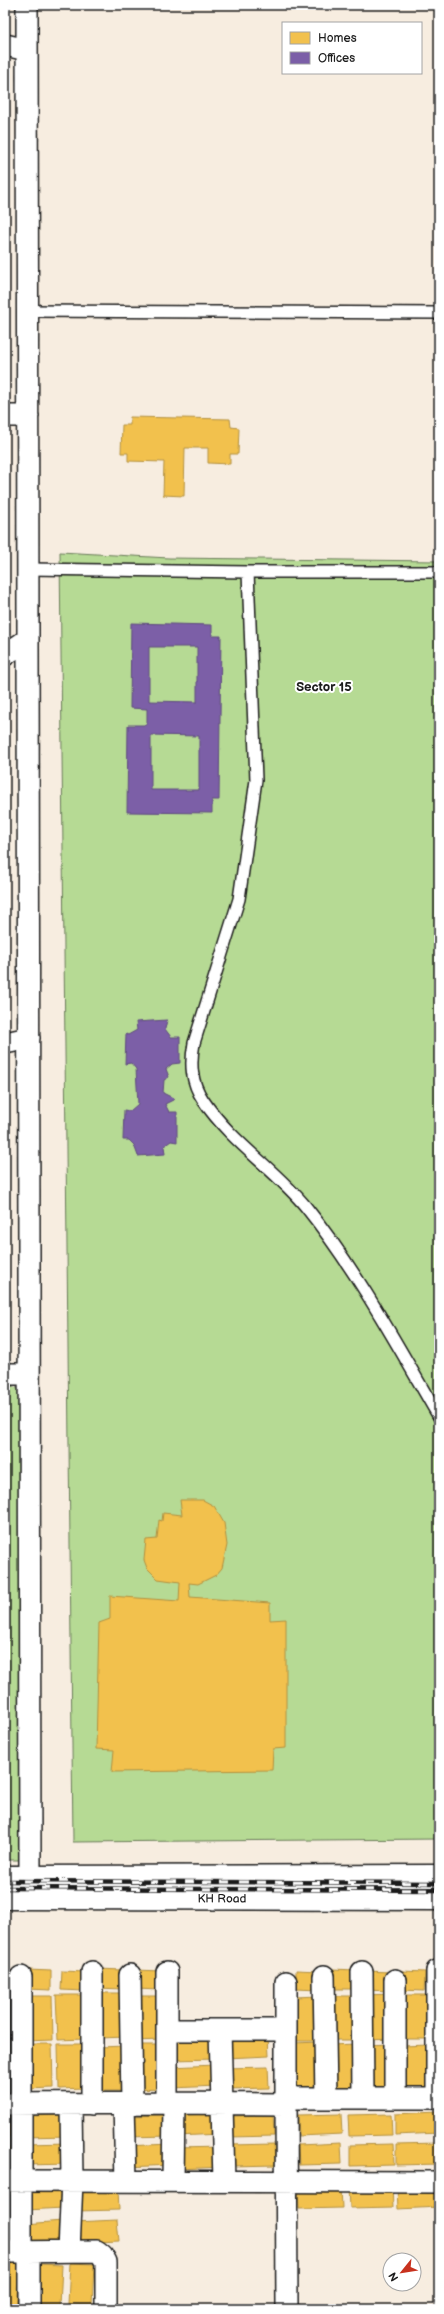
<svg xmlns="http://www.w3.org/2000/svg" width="444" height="2314" font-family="'Balsamiq Sans',sans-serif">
<rect width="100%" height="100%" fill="#f7ede0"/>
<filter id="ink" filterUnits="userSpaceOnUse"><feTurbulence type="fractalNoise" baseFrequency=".025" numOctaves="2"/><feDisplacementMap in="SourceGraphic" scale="8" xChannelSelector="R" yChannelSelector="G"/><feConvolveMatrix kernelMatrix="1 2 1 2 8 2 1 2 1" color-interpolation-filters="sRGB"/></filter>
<g filter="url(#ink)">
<!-- green -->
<path fill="#b6da94" stroke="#697b58" d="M60,552L169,558L439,561V1839L73,1842Z
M5,1384L34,1394V1860H5Z"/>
<!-- homes -->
<path fill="#f2c14e" stroke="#b2903f" d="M130,417L230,419L231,427L239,428L238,454H230V464L208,463V448H185L184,496L163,495L164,462L128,461V453H121L122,425H130Z
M180,1500H203L214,1506L224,1523L227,1545L222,1568L216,1575L198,1584L189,1583L190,1597L270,1603V1620L286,1619V1748L273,1749L272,1770L112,1772L114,1750L96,1749L99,1623L110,1619V1596L179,1601L180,1582L158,1579L147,1568L144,1560L146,1540L157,1539L159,1520L162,1521L163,1513L182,1515Z
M99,1969L122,1970V1989L98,1988Z
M332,1969L355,1970V1989H332Z
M28,1970L51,1971V1990L28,1989Z
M137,1970L160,1971L159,1990L136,1989Z
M296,1970L319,1971V1990L296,1989Z
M62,1971L85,1972V1991L61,1990Z
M367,1971L390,1972L389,1991L366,1990Z
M402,1971L425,1972L424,1991L401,1990Z
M98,1993H125L126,2037L100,2038Z
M392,1994L393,2039L366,2040L365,1995Z
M56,1995H83L84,2039L58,2040Z
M399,1995H426L427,2039H400Z
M25,1996H52L53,2040L26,2041Z
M134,1996H160L161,2040L135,2041Z
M320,1996L322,2041H295L294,1997Z
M329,1996H356L357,2040H330Z
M268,2036L269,2056L226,2058L225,2037Z
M215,2038V2059L172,2060L171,2039Z
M320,2042L322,2087H295L294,2043Z
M25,2044H52L53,2088L27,2089Z
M58,2044H84L85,2088L59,2089Z
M357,2044L358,2089H331L330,2045Z
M392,2044L393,2089H366L365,2045Z
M134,2045H161L162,2089L135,2090Z
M429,2045L430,2090H403L402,2046Z
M126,2046L127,2091H100L99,2047Z
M215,2065L216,2086L172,2088L171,2067Z
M268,2067L269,2088L226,2089L225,2068Z
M438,2112L439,2133L395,2135V2114Z
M219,2114L220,2134L177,2136L176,2115Z
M341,2114L342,2134L299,2136L298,2115Z
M391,2114L392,2135L349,2136L348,2115Z
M67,2115L68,2136L25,2137L24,2116Z
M170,2115V2136L127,2137L126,2116Z
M273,2115L274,2136L230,2137V2116Z
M5,2117H14L16,2136L5,2137Z
M68,2143L69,2164L25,2165V2144Z
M341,2143L342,2164L299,2165L298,2145Z
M439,2143V2164L396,2165V2144Z
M170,2144L171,2165L128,2167L127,2146Z
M274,2144L275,2165L232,2166L231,2145Z
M393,2144L394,2165L350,2166V2145Z
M220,2147L221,2167L178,2169L177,2148Z
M5,2148H14L15,2167L5,2168Z
M392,2186L393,2207L350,2208L349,2188Z
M439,2186V2207L398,2209L397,2188Z
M341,2187L342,2208L299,2209L298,2188Z
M17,2188L19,2207L5,2208V2189Z
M61,2188L63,2208L27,2210L25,2191Z
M118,2189L119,2210L76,2211L75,2190Z
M17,2220L18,2239L5,2240V2221Z
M117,2220L119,2241L75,2243L74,2222Z
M62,2221L64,2241L28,2243L26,2224Z
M5,2259H19L16,2309H5Z
M70,2263L94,2264L92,2305L68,2304Z
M38,2264L62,2265L60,2306L36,2305Z"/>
<!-- offices -->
<path fill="#7b5ea7" stroke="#5e4a7d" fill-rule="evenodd" d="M131,623L212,625V636H221L219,800H212V813L127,812L128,725H147V709L130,708ZM149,647H197V702L149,701ZM151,735L199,736V790H151Z
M167,1020L165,1029L171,1037H180V1063L172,1064L166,1069L169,1077L164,1080L163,1093L175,1099L165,1104L169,1112H177V1142L171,1141L164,1146L165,1154L138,1156L134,1145L129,1140H123L124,1110L130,1111L138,1104L136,1069L131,1063L125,1064L126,1034L128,1035L137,1030L136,1022Z"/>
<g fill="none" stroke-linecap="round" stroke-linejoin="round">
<defs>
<path id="service" d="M28,311L439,313
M28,569L248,572
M439,572H248L256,780L239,899L194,1043C190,1064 191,1082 203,1100C231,1142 275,1169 306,1207C358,1272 397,1345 439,1417"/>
<path id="minor" d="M27,5L30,1893
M5,45L27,50
M5,416H28
M5,655L28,639
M5,1043L29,1038
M5,1374H29
M437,1971V2098
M92,1972V2104
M362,1972L363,2098
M130,1975L132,2104
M324,1976L326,2098
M395,1980V2098
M286,1982V2098H439
M168,2030H286
M220,2030L224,2181
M286,2098L287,2309
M167,2103V1972
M5,2104L167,2103L286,2104
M124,2104L126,2181
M5,2181L439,2182
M173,2181L174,2103
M69,2251L72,2181L71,2104
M5,2252L97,2251L102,2255L106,2262V2309
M21,2252V1977
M29,2252V2309"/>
<g id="secondary">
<path d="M5,1877L439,1876"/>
<path id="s1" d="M5,1898L439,1899"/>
</g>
</defs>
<!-- service casing -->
<use href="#service" stroke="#1c1c1c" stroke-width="14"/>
<!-- minor casing -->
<use href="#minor" stroke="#1c1c1c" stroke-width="24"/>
<!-- secondary casing -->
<use href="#secondary" stroke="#1c1c1c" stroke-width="25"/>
<!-- service -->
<use href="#service" stroke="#fff" stroke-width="11"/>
<!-- minor -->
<use href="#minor" stroke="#fff" stroke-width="21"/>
<!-- secondary -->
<use href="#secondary" stroke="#fff" stroke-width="22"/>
<defs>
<path id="rail" d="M5,1881L439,1883
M5,1888L439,1890"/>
</defs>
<!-- rail casing -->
<use href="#rail" stroke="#1c1c1c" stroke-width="4.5"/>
<!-- rail -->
<use href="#rail" stroke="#fff" stroke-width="3" stroke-dasharray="9" stroke-linecap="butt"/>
</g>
</g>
<g text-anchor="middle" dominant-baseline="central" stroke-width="4" stroke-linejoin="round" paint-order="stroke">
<!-- street labels -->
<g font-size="12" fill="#1c1c1c" stroke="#fff">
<text stroke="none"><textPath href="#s1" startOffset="217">KH Road</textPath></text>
</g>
<!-- neighbourhood labels -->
<g font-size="13" font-weight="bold" fill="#1c1c1c" stroke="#fff">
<text x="324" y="687">Sector 15</text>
</g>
</g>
<!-- margin -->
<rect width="444" height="2314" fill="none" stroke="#fff" stroke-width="20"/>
<rect x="10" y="10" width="424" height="2294" fill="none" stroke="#1c1c1c" stroke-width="1.5" filter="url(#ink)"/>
<!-- legend -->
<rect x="282" y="22" width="140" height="52" fill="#ffffff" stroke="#a4a4a4"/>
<rect x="290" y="32" width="20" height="12" fill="#f2c14e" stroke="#a4a4a4"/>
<text x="318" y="42" font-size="12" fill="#1c1c1c">Homes</text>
<rect x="290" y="52" width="20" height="12" fill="#7b5ea7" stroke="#a4a4a4"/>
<text x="318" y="62" font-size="12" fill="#1c1c1c">Offices</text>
<!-- north arrow -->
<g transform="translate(402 2272) rotate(240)"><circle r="19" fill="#ffffff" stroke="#a4a4a4"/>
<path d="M0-3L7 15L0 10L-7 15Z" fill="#c8321e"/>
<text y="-6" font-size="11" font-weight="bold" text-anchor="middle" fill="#1c1c1c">N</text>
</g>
</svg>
